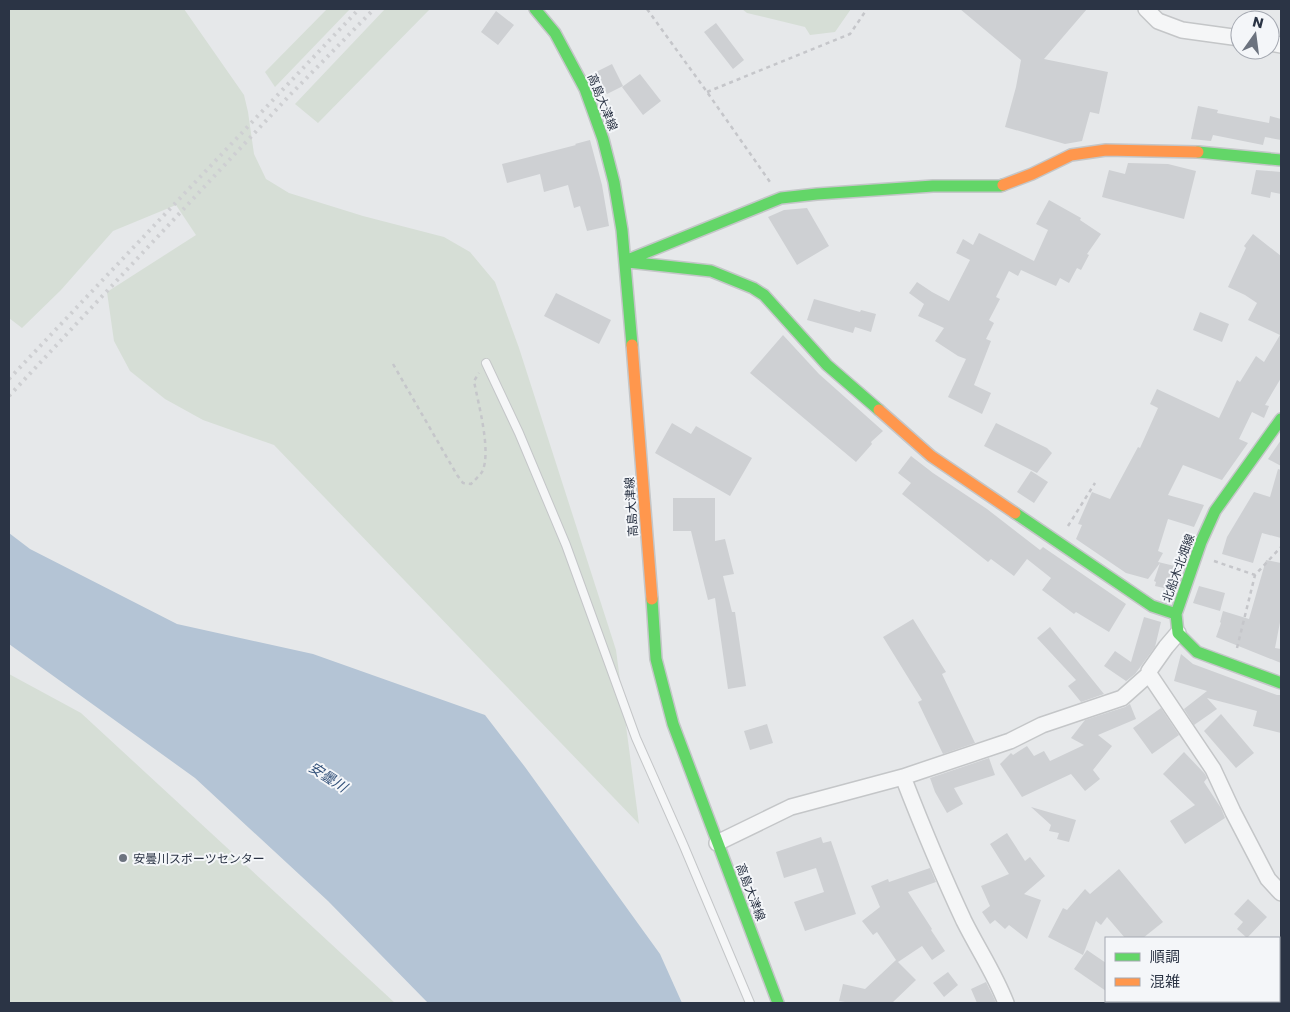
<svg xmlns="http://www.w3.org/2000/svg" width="1290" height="1012" font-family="Poppins,'Noto Sans JP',sans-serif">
<rect width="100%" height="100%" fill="#e6e8ea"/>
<!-- green -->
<path fill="#d6ded6" d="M9,9H184L244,95L248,112L254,154L266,179L289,193L363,216L444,237L470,252L495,282L519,348L616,650L639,824L274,445L203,420L165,399L130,371L114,341L107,292L196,235L176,205L113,231L61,290L22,328L9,318Z
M327,9H350L275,87L265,72Z
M385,9H430L318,123L295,104Z
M742,9H851L835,32L810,35L805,27L747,13Z
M9,674L81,713L395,1003H9Z"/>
<!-- water -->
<path fill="#b4c4d5" d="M9,533L30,549L177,624L313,654L485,715L525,767L660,954L682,1003H428L328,901L195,778L9,644Z"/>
<!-- building -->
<path fill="#ced0d3" d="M960,9H1087L1044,59L1108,72L1099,114L1090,112L1082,141L1065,144L1005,127L1016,87L1021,60Z
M496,11L514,25L498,45L481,32Z
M716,23L744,60L733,69L704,32Z
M612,64L623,86L607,94L596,72Z
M640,74L661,101L643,115L622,87Z
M1198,106L1218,110L1217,113L1269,123L1270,116L1281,119V140L1265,137L1263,145L1213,135L1211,141L1191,139Z
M590,140L602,185L609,226L587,231L580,206L574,208L568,185L544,192L540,174L507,183L502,164L576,145L575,144Z
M1128,163L1168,164L1196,171L1184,219L1102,197L1109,170L1125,174Z
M1256,170L1281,172V194L1271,192L1270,198L1251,194Z
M1049,200L1081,218L1080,220L1101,234L1087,254L1089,255L1081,270L1077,268L1069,283L1060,278L1056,286L1021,270L1018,276L1009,271L996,297L1000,299L989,320L994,323L986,339L991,341L974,385L991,393L982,414L948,397L966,359L958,356L935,341L944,328L918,316L924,304L909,293L917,282L932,292L949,301L970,260L956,253L963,239L973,245L979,233L1034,261L1048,230L1036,224Z
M807,208L829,246L797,265L768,217L784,210Z
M1253,234L1281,256V378L1265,405L1269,406L1264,418L1252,412L1239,439L1248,443L1222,480L1183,465L1168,495L1204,505L1194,527L1168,519L1158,551L1163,553L1158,562L1179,567L1168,598L1164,597L1162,596L1164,588L1155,586L1156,582L1154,581L1160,563L1148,579L1126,573L1076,539L1082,525L1078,524L1092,492L1110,499L1138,447L1140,448L1158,408L1150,404L1157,389L1219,418L1237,380L1240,382L1256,356L1264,362L1280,335L1248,320L1257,303L1245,295L1228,287L1246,248L1244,246Z
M556,293L611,320L599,344L544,316Z
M814,299L860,312L861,310L876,314L871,332L855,327L853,333L807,320Z
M1200,312L1229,324L1222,342L1193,330Z
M783,335L819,374L883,431L871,442L872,444L856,462L750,373Z
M672,423L691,434L696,426L752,458L730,496L655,453Z
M996,423L1047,448L1052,453L1037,473L984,446Z
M1281,440V466L1268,459Z
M911,456L933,473L987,509L1040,550L1043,547L1126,604L1109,632L1076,612L1074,614L1042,590L1051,578L1027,559L1014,576L991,559L988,562L902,494L911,483L898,473Z
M1278,469L1281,470V538L1262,533L1253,563L1222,554L1227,537L1254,492L1270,497Z
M1031,471L1048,482L1034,503L1017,492Z
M673,498H715V541L725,539L734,574L723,576L732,612H735L746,686L728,689L715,598L708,600L691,531H673Z
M1266,560L1281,563V617L1275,648L1281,649V663L1216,637L1221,623L1220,622L1223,611L1249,619Z
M1199,586L1225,593L1220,611L1193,603Z
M1144,617L1161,622L1155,647L1135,674L1125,682L1126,681L1104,666L1115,651L1131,662Z
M913,619L946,672L942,674L975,743L943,754L918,702L922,700L883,637Z
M1050,627L1104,694L1081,702L1068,686L1076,680L1037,638Z
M1181,654L1193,664L1277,695H1281V733L1253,726L1257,711L1207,698L1217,709L1194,725L1184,709L1207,691L1174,681Z
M1130,704L1136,719L1098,735L1112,746L1093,770L1100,779L1085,791L1071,774L1022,797L1000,764L1011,753L1013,755L1027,746L1034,756L1044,751L1050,761L1084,745L1071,738L1085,720L1125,707Z
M1161,708L1179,735L1152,754L1133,728Z
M1221,714L1254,753L1236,768L1204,731Z
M767,724L773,743L750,750L744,731Z
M1184,752L1205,774L1207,778L1204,782L1221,808L1225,818L1185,844L1170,821L1195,805L1163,774Z
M989,758L995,775L954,788L963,804L947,813L935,792L930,778Z
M1031,807L1076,820L1069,842L1057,839L1059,833L1049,831L1051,825Z
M1007,833L1025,861L1030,857L1045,876L1024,894L1041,900L1027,939L1009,925L1005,929L995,920L990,924L982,912L990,906L981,886L1009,874L990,844Z
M821,837L823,843L831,841L856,914L805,931L794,902L824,892L816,868L784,878L776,852Z
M930,868L936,882L908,892L932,929L931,930L945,951L932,960L922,946L898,962L916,980L892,1003H851L839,1001L843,984L865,989L896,960L877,932L873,935L862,921L880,907L871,886L888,879L889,882Z
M1119,869L1163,922L1143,938H1125L1107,917L1101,925L1096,921L1083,955L1048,937L1063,908L1067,910L1085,889L1090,894Z
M1248,899L1267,917L1247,938L1237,929L1243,922L1234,914Z
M1087,950L1106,963V991L1074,969Z
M948,972L958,985L944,997L933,983Z
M986,982L993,996L996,1003H977L971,989Z"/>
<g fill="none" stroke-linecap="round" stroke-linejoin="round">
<defs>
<path id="lane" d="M486,363L519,433L566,545L636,738L683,844L750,1003"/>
<path id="street" d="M1146,9L1158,21L1182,30L1240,38
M1270,43L1281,45
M1149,674L1213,769L1233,812L1268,879L1281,893
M903,777C922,826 942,874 964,921C978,949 995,974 1006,1003
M717,843L791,807L903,777L1010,741L1042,725L1122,698L1149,674V671L1166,647L1178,633
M1279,994L1281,991"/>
<path id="fast" d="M535,9L555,33L585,89L603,139L614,182L622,230L632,345
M1198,152L1281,160
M625,261L781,198L817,194L933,186H1000L1003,185
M628,262L711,271L753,288L764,295L827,365L879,410
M1281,419L1215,511L1201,542L1176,614L1178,633L1197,652L1281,683
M1015,513L1152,606L1176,614
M652,599L656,659L673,724L778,1003"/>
<path id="slow" d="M1003,185L1032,174L1071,155L1106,150L1198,152
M632,345L652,599
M879,410L931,456L1015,513"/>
</defs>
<!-- lane casing -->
<use href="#lane" stroke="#c4c6c8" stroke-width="10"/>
<!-- street casing -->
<use href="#street" stroke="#c4c6c8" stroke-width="18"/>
<!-- fast casing -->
<use href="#fast" stroke="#c4c6c8" stroke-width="14"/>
<!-- slow casing -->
<use href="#slow" stroke="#c4c6c8" stroke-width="14"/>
<!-- path -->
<path stroke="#c5c6ca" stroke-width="2.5" stroke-dasharray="4 4" stroke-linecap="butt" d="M647,9L707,92L770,182
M707,92L850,34L867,9
M393,364L457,475L463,483L471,484C475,480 479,476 482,472C492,452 478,403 474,381L479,373
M1068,526L1095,483
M1214,561L1255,575
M1237,648L1255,575L1281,547"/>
<!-- lane -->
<use href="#lane" stroke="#f5f6f7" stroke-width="8"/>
<!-- street -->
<use href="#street" stroke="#f5f6f7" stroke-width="15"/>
<!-- fast -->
<use href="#fast" stroke="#63d668" stroke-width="11"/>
<!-- slow -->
<use href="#slow" stroke="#ff974d" stroke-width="11"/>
<!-- rail -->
<path stroke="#cecfd2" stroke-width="4" stroke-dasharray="2.5 5" stroke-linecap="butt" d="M9,379L359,9
M9,396L289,96L374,9"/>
</g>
<!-- markers -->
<circle fill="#6c737f" stroke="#f4f6f9" stroke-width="2" cx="123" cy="858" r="5"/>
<g text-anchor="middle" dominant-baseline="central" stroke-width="4" stroke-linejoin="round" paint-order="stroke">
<!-- street labels -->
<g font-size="12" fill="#2b3445" stroke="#f4f6f9">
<text transform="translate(603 102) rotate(68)">高島大津線</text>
<text transform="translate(631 507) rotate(-94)">高島大津線</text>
<text transform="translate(1178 568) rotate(-70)">北船木北畑線</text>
<text transform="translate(751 892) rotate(69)">高島大津線</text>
</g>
<!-- poi labels -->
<g font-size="12" fill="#2b3445" stroke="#f4f6f9" text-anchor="start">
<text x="133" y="858">安曇川スポーツセンター</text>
</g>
<!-- water labels -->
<g font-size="14" font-style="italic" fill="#34527a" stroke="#f4f6f9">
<text transform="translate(328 777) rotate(33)">安曇川</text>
</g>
</g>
<!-- border -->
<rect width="1290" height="1012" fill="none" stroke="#2b3445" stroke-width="20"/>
<!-- legend -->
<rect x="1105" y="937" width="175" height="65" fill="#f4f6f9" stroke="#a4a8b1"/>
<rect x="1115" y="953" width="25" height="8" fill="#63d668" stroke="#a4a8b1"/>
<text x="1150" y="962" font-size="15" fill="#2b3445">順調</text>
<rect x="1115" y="978" width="25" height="8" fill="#ff974d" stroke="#a4a8b1"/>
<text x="1150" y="987" font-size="15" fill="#2b3445">混雑</text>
<!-- north arrow -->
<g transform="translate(1255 35) rotate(14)"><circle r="24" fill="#f4f6f9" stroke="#a4a8b1"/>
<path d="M0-4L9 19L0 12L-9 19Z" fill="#6c737f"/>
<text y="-8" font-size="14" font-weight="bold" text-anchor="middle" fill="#2b3445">N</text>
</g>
</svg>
